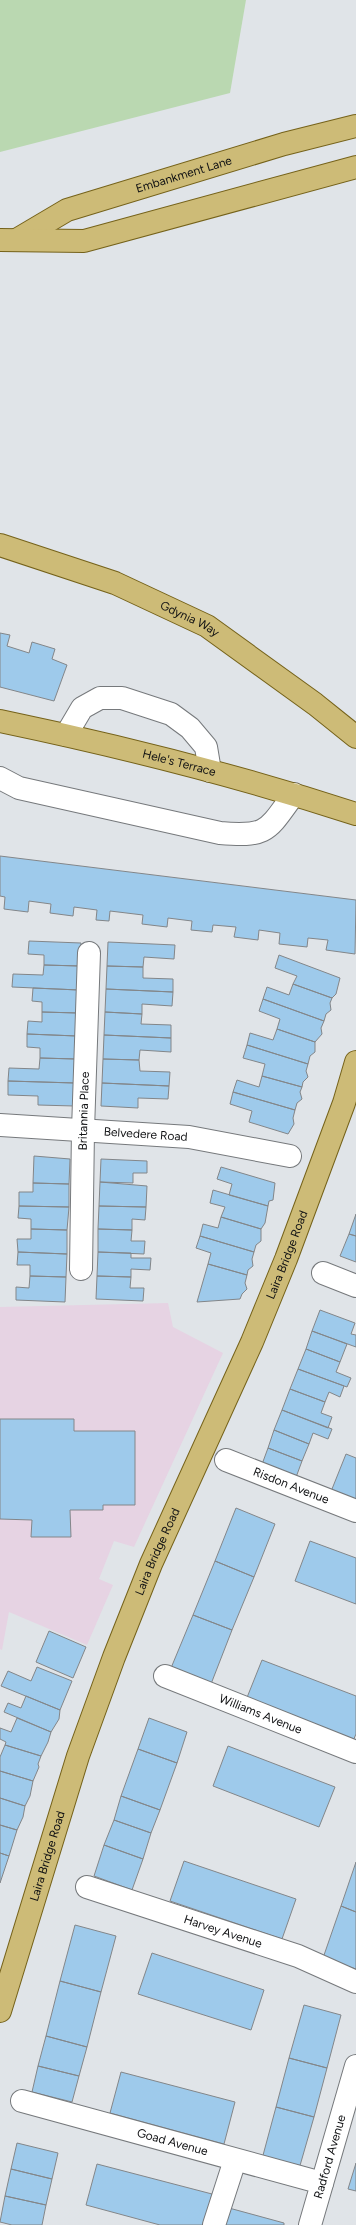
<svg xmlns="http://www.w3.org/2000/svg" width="356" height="2225" font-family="Figtree,sans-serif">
<rect width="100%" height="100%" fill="#e0e4e8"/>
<!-- education -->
<path fill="#e6d3e3" d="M168,1303L173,1327L223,1353L134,1547L114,1541L99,1579L113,1585L87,1645L9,1612L2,1650L0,1649V1307Z"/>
<!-- green -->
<path fill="#bad8b1" d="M0,0H246L230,93L0,152Z"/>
<!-- building -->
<path fill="#9ecaeb" stroke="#838689" d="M0,633L10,635L7,646L29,653L32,642L55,649L52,659L67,665L54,701L0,687Z
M0,856L356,900L355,954L326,950L328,940L308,938L307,947L279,944L280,933L259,930L258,940L234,937L236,927L213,925L212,932L191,930L192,921L168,918L167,927L142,924L143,915L110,911L109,921L96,920L97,910L74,907L73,916L50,913L51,904L29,901L28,912L4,909L5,897L0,896Z
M29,941L81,943L80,966L44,965V955L28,954Z
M108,942L175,945L174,959L144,957L143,967L107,966Z
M279,955L340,978L336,994L332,998L293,984L297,976L275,968Z
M44,965L80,966L79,990L12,987L13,974L43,975Z
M107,966L143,967V978L173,979V992L106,989Z
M293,984L332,998L330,1003L331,1010L326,1014L324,1021L263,999L267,987L289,995Z
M33,988L79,990L78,1013L42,1012V1002L32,1001Z
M106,989L173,992L172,1006L142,1004V1014L105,1012Z
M263,999L324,1021L321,1028L322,1034L315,1042L277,1029L280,1019L259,1011Z
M42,1012L78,1013L77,1036L27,1034L28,1021L42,1022Z
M105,1012L142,1014L141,1024L171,1025V1038L104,1035Z
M277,1029L315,1042V1052L310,1056L308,1064L247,1045L250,1033L273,1040Z
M27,1034L77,1036L76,1059L40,1058V1048L27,1047Z
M104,1035L171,1038V1052L140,1050L139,1060L103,1059Z
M247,1045L308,1064L306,1071L308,1077L303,1082L302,1087L262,1076L265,1064L243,1058Z
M40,1058L76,1059L75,1083L8,1081L9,1068L39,1069Z
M103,1059L139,1060L140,1071L170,1072L169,1086L102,1083Z
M262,1076L302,1087L300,1092L302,1099L297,1103L295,1110L233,1092L237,1080L259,1087Z
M8,1081L75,1083L74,1106L38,1105V1096L8,1095Z
M102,1083L169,1086L168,1099L138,1098V1108L101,1106Z
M233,1092L295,1110L293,1118L294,1124L288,1134L249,1122L252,1111L230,1104Z
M34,1156L70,1159L69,1184L33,1183Z
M101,1159L147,1161V1173H133V1183L100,1182Z
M221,1167L275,1183L273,1200L269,1201L268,1206L229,1195L232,1184L217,1179Z
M100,1182L147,1186L146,1207L99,1206Z
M33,1183L69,1184V1207L19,1206V1192H33Z
M213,1190L268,1206L265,1223L261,1229L221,1217L225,1207L210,1203Z
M19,1206L69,1207L67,1230L31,1229V1219L18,1218Z
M99,1206L146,1207L145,1220L132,1219V1230L98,1229Z
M356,1214V1236L349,1234Z
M221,1217L261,1229V1241L256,1245L254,1252L200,1236L203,1224L218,1228Z
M31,1229L67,1230V1254L18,1252L17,1239H31Z
M98,1229L132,1230L131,1241H145L144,1254L98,1252Z
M349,1234L356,1236V1262L340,1256Z
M200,1236L254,1252L252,1259L253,1266L248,1270L247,1275L208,1264L211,1253L196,1248Z
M18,1252L67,1254L66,1277L30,1276V1265H17Z
M98,1252L131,1253V1258H151L150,1270L131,1269V1277L97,1276Z
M208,1264L247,1275L245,1283L247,1289L242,1294L240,1299L197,1302Z
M30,1276L66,1277L65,1302L16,1300V1287L29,1288Z
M97,1276L131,1277L130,1288H144L143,1301L96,1299Z
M320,1310L355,1323L351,1334L356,1335V1347L312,1331Z
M312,1331L347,1344L340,1362L306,1349Z
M306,1349L340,1362L336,1372L351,1378L347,1387L298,1369Z
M298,1369L344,1386L340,1397L329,1392L325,1402L290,1389Z
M290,1389L325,1402L321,1413L332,1417L328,1428L282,1410Z
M282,1410L332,1429L328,1439L313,1433L309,1444L274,1430Z
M0,1419H74V1431H135V1505H103V1510H70L71,1537H31L32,1520L0,1519Z
M274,1430L309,1444L302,1461L268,1448Z
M268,1448L302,1461L295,1480L261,1467Z
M346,1454L356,1458V1504L330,1494Z
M236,1508L275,1524L254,1577L215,1561Z
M310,1541L356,1558V1604L295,1581Z
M215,1561L254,1577L232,1630L193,1615Z
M193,1615L232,1630L211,1684L171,1668Z
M49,1631L86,1647L73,1678L36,1662Z
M262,1660L356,1696V1734L353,1741L246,1700Z
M37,1667L72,1681L60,1710L1,1686L8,1671L31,1681Z
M26,1696L60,1710L59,1719L51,1732L4,1712L8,1703L21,1708Z
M17,1718L51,1732L48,1742L41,1756L5,1745L6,1742L0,1739V1728L11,1732Z
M149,1718L187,1732L177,1763L138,1749Z
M5,1745L41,1756L38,1764L39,1767L33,1781L0,1771V1757Z
M228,1746L335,1787L319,1827L213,1786Z
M138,1749L177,1763L160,1810L121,1796Z
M0,1771L33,1781L30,1796L25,1806L0,1798Z
M121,1796L160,1810L151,1833L114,1820Z
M0,1798L25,1806L23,1817L17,1830L0,1825Z
M114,1820L151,1833L143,1859L104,1845Z
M0,1825L17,1830L9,1856L0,1853Z
M104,1845L143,1859L132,1890L94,1876Z
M0,1853L9,1856L0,1883Z
M184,1861L296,1899L282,1939L170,1901Z
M356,1862V1912L341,1906Z
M341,1906L356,1912V1969L323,1958Z
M75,1925L116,1936L101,1992L60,1981Z
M152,1953L264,1990L251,2030L138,1994Z
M60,1981L101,1992L87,2047L46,2036Z
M304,2005L341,2015L327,2068L289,2058Z
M46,2036L87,2047L79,2076L38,2066Z
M289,2058L327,2068L314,2117L276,2107Z
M38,2066L79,2076L72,2102L32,2092Z
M121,2072L235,2102L224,2144L110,2113Z
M276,2107L314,2117L299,2169L262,2159Z
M17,2143L58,2153L52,2179L11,2169Z
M356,2163V2191L348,2189Z
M97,2164L212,2194L204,2225H160L86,2205Z
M11,2169L52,2179L46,2205L5,2196Z
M5,2196L46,2205L42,2225H12L0,2222Z
M229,2208L284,2223V2225H225Z"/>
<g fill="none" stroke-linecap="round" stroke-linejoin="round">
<defs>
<g id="minor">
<path d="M66,735L82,708L100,698H122L171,714L190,728L206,747L210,771"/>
<path d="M0,778L19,788L220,833C268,837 267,831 294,794"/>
<path id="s1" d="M0,1125L189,1137L290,1156"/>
<path id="s2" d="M81,1269L83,1130L89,953"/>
<path d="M323,1273L356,1286"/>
<path id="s3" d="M226,1460L356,1511"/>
<path id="s4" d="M165,1676L356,1752"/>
<path id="s5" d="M87,1887L298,1956L356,1982"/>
<path id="s6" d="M22,2101L322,2183"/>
<path d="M214,2225L235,2160"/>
<path id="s7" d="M310,2225L356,2066"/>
</g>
<g id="primary">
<path id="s8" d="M18,239L67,210L284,144L356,126"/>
<path d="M0,240L84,241L356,167"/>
<path id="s9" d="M0,545L115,583L207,626L315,704L356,737"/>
<path id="s10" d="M0,721C120,746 239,776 356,814"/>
<path id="s11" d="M0,2011L78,1756L114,1657L151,1564L252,1342L286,1259L344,1103L356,1062"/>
</g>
</defs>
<!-- minor casing -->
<use href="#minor" stroke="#76797c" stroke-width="24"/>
<!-- primary casing -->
<use href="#primary" stroke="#75621a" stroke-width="24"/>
<!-- minor -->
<use href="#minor" stroke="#fff" stroke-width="22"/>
<!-- primary -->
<use href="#primary" stroke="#cdbb77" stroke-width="22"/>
</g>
<g text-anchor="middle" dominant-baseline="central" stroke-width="3" stroke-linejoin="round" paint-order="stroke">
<!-- street labels -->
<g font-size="12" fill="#101113" stroke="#fff">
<text stroke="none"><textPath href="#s8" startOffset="179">Embankment Lane</textPath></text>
<text stroke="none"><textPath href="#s9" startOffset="204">Gdynia Way</textPath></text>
<text stroke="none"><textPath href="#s10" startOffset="184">Hele's Terrace</textPath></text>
<text stroke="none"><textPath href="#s2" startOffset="158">Britannia Place</textPath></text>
<text stroke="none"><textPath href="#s1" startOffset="146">Belvedere Road</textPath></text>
<text stroke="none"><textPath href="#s11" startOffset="810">Laira Bridge Road</textPath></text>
<text stroke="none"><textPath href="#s3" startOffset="70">Risdon Avenue</textPath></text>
<text stroke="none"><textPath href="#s11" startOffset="486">Laira Bridge Road</textPath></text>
<text stroke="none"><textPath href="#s4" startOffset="103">Williams Avenue</textPath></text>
<text stroke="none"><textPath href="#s11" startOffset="162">Laira Bridge Road</textPath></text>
<text stroke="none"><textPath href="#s5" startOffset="143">Harvey Avenue</textPath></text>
<text stroke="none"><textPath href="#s6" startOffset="156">Goad Avenue</textPath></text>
<text stroke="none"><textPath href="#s7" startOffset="71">Radford Avenue</textPath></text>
</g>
</g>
</svg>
